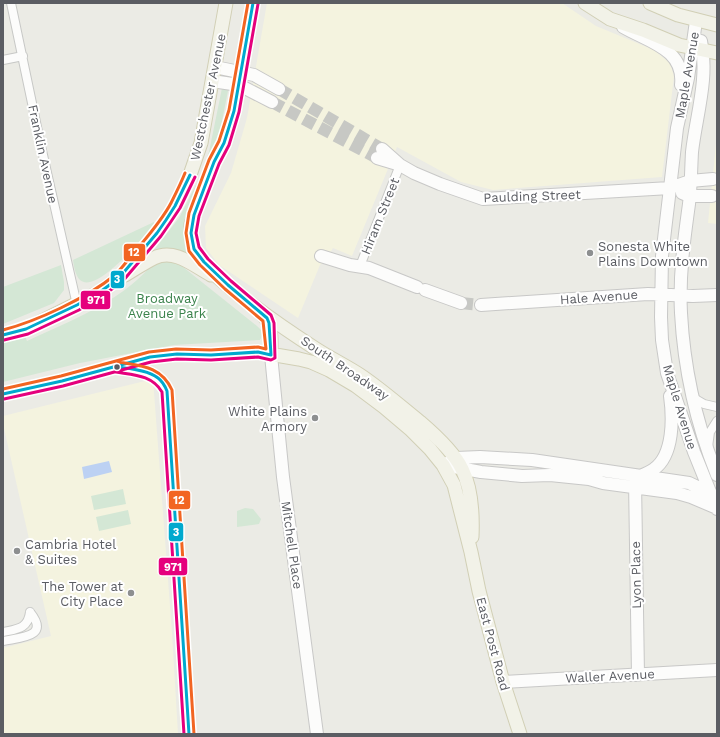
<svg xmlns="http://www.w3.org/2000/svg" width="720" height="737" font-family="'Work Sans',sans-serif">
<rect width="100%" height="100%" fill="#ebebe5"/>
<!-- commercial -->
<path fill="#f4f3df" d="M267,3H562L596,26L654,50L670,63L674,76L662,177L493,190L461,182L397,147L352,256L333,248L326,260L320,265L298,318L219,265L206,248L205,226L231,173L247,118Z
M717,134V224L708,223Z
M153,379L172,633L178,734H3V648L51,636L3,424V416Z"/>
<!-- green -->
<path fill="#d4e7d5" d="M222,88H227L228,91L221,126L214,150L187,220C184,234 185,243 191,256L183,267L257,326C262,330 264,334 260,340L174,345L80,363L3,382V339L23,330L27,341C70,321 118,303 150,267V255L179,218L199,179L209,152Z
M154,222L155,223C145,235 97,295 80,280C75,275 74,266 73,260Z
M61,265L64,282V290L54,303L3,324V287Z
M123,489L126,504L94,510L91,496Z
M245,508L253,509L261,519L259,524L237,527V511Z
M128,510L131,524L99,531L96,517Z"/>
<!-- water -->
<path fill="#bcd1f3" d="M109,461L112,472L84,479L82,467Z"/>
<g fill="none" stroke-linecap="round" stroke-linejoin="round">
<!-- secondary-tunnel -->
<path stroke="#c7c8c4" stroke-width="12" stroke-dasharray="12 6" stroke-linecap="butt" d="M279,89L382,149
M272,102L377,158
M461,303L481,305"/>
<defs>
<path id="street" d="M11,3L41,146L77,305
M3,60L23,56
M360,266L400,165
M692,397L704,404L717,407
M708,447L710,432L717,421
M3,632C17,629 28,629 30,612
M3,641C22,637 50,637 30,612"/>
<path id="secondary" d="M696,21L688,78L677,128L670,188L662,256L661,317L662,340L667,373L694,452L717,509
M623,27C649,42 685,49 681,85
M701,41C709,78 696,116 692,152C691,170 691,187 689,204C684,240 679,276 681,313C684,369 696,423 717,475
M215,67L254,75L279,89
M212,81L239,85L272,102
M382,149L400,165L414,173L440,184L483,199L670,188L690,181L713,179
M377,158L397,164
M682,193L689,196H712
M321,256L350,265L369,268L417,287
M425,290L461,303
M481,305L648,294L693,296L717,295
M271,355L283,477L317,734
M117,367C137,371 158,369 167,391L189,734
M449,462L456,458L480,457L532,460L689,483L710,493L713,495
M454,467L481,472L522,476L550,475L589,479L603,483L677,493L691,497L717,508
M640,476C645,474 650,472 654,469C674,455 673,417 670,396
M635,480L638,675
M503,682L717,670"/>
<path id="primary" d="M253,3L234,111L224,143L214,162L191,224C191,233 191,242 195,250C205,269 226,284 242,297C265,315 291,333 316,349C330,358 346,366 360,375C381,389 400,406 420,422C434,434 454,452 462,469C472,489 473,514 472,537
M585,3L610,19L643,30L679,45L717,53
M650,3L678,15L717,25
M125,275C135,269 144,263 154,258C175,248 194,266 211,275
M262,314C273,324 271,341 271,355
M3,335L26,329L100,292L119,278L157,233L166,220L175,206L190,175L201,143L226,3
M3,394L62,381L150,357L177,354L211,355L258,352L299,359L311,362L329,370L356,386L384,407L410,429L430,449L443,465L454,485L471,552L479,591L503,682L520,734"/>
</defs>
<!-- street casing -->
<use href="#street" stroke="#c7c8c6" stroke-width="10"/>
<!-- secondary casing -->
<use href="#secondary" stroke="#c8c8c7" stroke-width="14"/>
<!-- primary casing -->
<use href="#primary" stroke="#d1cfb5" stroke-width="15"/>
<!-- street -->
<use href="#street" stroke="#fcfcfb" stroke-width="8"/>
<!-- secondary -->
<use href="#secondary" stroke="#fcfcfb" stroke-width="12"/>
<!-- primary -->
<use href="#primary" stroke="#f2f2e8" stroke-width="13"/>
<defs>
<path id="bus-1" d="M3,335L26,329L77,305L100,292L119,278L157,233L166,220L175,206L190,175
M115,367C128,368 148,370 158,378C162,381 165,386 167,391L189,734
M3,394L62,381L150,357L177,354L211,355L258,352L271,355L269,323L267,318L228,285L204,262L194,249L191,233L194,215L214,162L224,143L234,111L253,3"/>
<path id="bus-2" d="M4,340L28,334L79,310L102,296L122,282L161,236L170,223L180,208L195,177
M116,372C134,375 152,375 162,392L184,734
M4,399L63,386L151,362L177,359L211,360L258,357L271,360L275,358L274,323L271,315L231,281L208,259L199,247L196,233L199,216L219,164L229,145L239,112L258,4"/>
<path id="bus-3" d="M3,330C37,321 87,298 115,275C121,269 127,261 133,254C146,238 161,222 171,203C176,193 181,183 185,173
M118,362C141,366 161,366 172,390L194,734
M3,389L61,376L149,352L176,349L211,350L258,347L266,349L263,321L225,289L200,265L189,251L186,233L189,213L209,160L219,141L229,110L248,3"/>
</defs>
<!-- bus-1 casing -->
<use href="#bus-1" stroke="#fff" stroke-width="6"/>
<!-- bus-2 casing -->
<use href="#bus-2" stroke="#fff" stroke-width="6"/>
<!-- bus-3 casing -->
<use href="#bus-3" stroke="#fff" stroke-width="6"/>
<!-- bus-1 -->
<use href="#bus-1" stroke="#00a9ce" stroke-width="3"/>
<!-- bus-2 -->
<use href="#bus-2" stroke="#e5007d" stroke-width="3"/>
<!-- bus-3 -->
<use href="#bus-3" stroke="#f26522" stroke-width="3"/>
</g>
<!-- markers -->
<g fill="#8d8f90" stroke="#fff" stroke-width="1.5">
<circle cx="590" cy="253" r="4"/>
<circle cx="315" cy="418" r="4"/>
<circle cx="17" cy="551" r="4"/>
<circle cx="131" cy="593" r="4"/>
</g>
<circle fill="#5b5d63" stroke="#fff" stroke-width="1.5" cx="117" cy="367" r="3.5"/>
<g text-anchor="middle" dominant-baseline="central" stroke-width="4" stroke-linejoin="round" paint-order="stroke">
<!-- street labels -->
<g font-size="13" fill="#5b5d63" stroke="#fff">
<text transform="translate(687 75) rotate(-80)">Maple Avenue</text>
<text transform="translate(208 97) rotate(-78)">Westchester Avenue</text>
<text transform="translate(43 154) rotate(78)">Franklin Avenue</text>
<text transform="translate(532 196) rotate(-2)">Paulding Street</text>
<text transform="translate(380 216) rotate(-68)">Hiram Street</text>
<text transform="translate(599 297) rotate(-4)">Hale Avenue</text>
<text transform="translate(345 368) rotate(34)">South Broadway</text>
<text transform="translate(680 407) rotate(73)">Maple Avenue</text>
<text transform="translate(292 545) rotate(82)">Mitchell Place</text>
<text transform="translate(636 575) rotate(-91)">Lyon Place</text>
<text transform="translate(493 644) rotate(75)">East Post Road</text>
<text transform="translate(610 676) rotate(-3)">Waller Avenue</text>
</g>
<!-- poi labels -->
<g font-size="13" fill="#5b5d63" stroke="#fff" text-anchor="start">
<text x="598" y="246">Sonesta White<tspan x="598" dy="15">Plains Downtown</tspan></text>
<text x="307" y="411" text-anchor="end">White Plains<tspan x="307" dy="15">Armory</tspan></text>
<text x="25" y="544">Cambria Hotel<tspan x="25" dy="15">&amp; Suites</tspan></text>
<text x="123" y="586" text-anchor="end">The Tower at<tspan x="123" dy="15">City Place</tspan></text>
</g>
<!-- park labels -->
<g font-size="13" fill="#3b834c" stroke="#fff">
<text x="167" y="298">Broadway<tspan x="167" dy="15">Avenue Park</tspan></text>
</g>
</g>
<g stroke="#fff" stroke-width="1.5">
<rect x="123" y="243" width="23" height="19" rx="4" fill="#f26522"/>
<rect x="110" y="270" width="15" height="19" rx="4" fill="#00a9ce"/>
<rect x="80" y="290" width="31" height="20" rx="4" fill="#e5007d"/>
<rect x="168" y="490" width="23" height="20" rx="4" fill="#f26522"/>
<rect x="168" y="522" width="16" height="20" rx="4" fill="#00a9ce"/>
<rect x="158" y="557" width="30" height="19" rx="4" fill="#e5007d"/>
</g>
<g font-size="11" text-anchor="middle" font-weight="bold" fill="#fff">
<text x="134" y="256">12</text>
<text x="117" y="283">3</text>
<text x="96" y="304">971</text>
<text x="179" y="504">12</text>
<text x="176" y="536">3</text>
<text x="173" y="571">971</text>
</g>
<!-- border -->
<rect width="720" height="737" fill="none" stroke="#5b5d63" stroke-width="8"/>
</svg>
